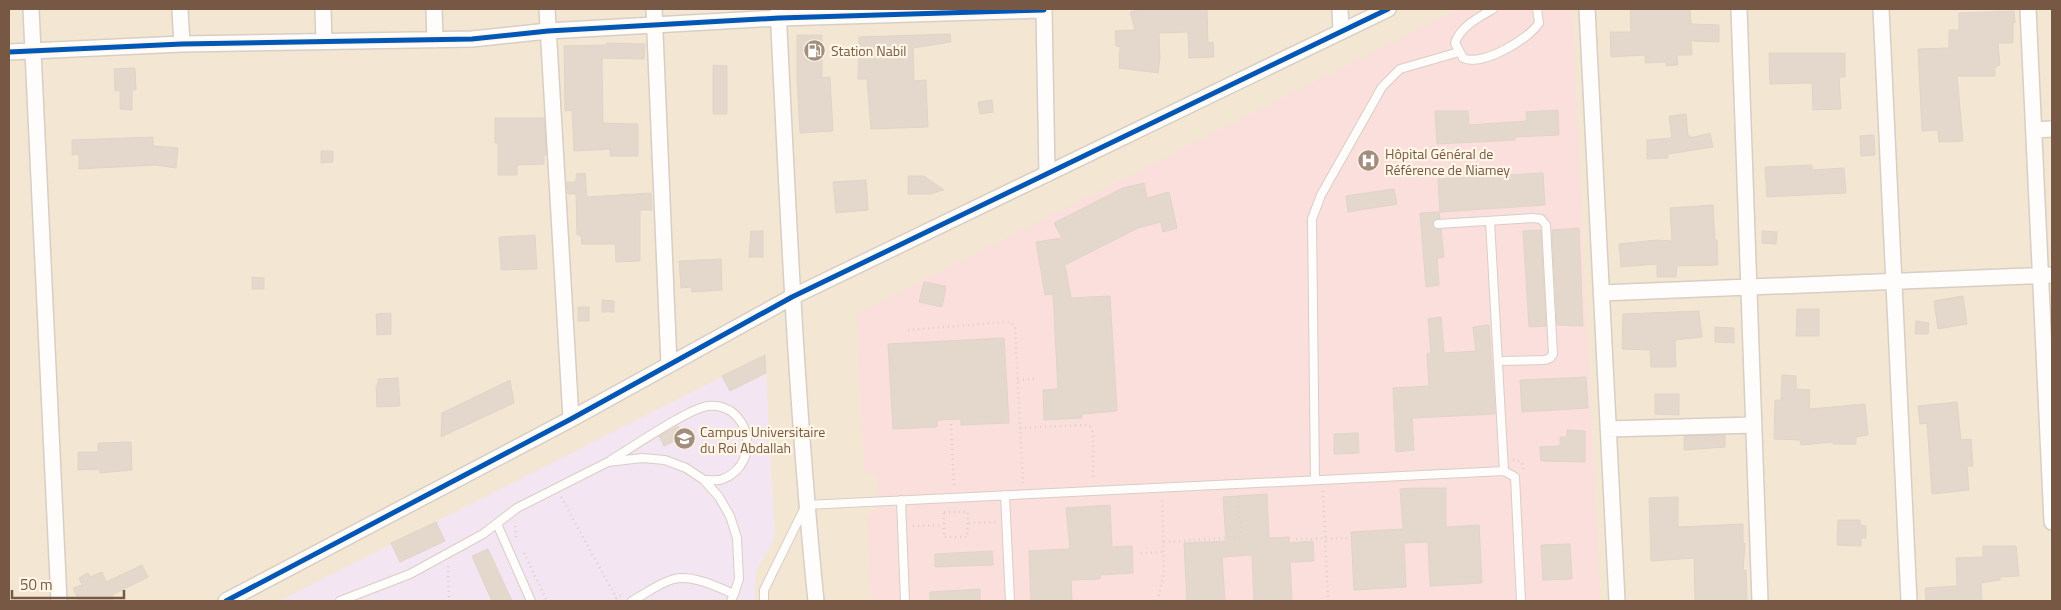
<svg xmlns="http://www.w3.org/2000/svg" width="2061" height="610" font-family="'Titillium Web',sans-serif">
<rect width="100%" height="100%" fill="#f7f1e5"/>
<!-- residential -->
<path fill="#f3e7d4" d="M9,9H2052V601H9Z"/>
<!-- education -->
<path fill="#f3e5f1" d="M765,355L775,539L756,571L755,601H279Z"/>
<!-- medical -->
<path fill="#fadfdc" d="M1459,9H1572L1600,601H871L867,516L878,508L877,478L864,471L857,313Z"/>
<!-- building -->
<path fill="#e4d8cd" stroke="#e0d4c7" d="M1142,9H1207L1208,43L1213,42L1214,57L1189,58L1188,32L1159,33L1160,59L1158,73L1119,68L1120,47L1116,46L1115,31L1135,30L1130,12Z
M1630,9H1690L1691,24L1719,25V42L1691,41L1692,55H1677L1678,65L1666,66V62L1645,63V55L1611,57L1610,32H1631Z
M2014,11L2015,23H2013V43H1998L2000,65L1995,67V76H1957L1963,141L1939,142L1938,130L1922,131L1918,49L1949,48V30H1959V13Z
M950,34L951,42L913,48L914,81L926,80L928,127L871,129L867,79H858L859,37Z
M797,35H822V78L830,77L833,131L800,133L797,79Z
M607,43L645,44L644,59L603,58L602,60L603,123L638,124V156H610V149L574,151L572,110L565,111L564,46L607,45Z
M1769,53H1845V77H1839L1841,109L1813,110L1812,83L1770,84Z
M713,65L727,66V114H713Z
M135,68L136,90H132V110L120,109V90L115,91L114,69Z
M992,100L993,112L980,114L978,102Z
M1558,110L1559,135L1515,137V140L1437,144L1435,111H1468L1469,125L1527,121L1526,112Z
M1686,114L1688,136H1691V138L1710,133L1713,147L1668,154V158L1647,159V140L1672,138L1669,116Z
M495,118H544L546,155H544V164L517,165V175H498V143H495Z
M1874,135L1875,155L1861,156L1860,136Z
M153,137V146L178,148L176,168L156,165L79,169V154L72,155V140Z
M321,151H333V162L321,163Z
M1812,165V170L1844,168L1846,193L1767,197L1765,167Z
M585,173L587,197L651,193L652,210H640V261L616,262L615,244H582L581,235H577L576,194H568L567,182H576V174Z
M1543,173L1545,205L1440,212L1438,179Z
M908,176H924L944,190L930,194H908Z
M866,180L868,210L836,213L833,182Z
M1144,183L1147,198L1169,192L1177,228L1163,232L1161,222L1138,228L1065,265L1071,298L1110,296L1117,411L1082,414V418L1044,420L1043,390L1058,389L1053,294L1045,295L1036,242L1062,238L1054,223L1123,188Z
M1394,189L1397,204L1348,212L1346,196Z
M1713,205L1715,240H1717L1718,265L1677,266L1676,277H1657V264L1621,267L1619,244L1657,240L1672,241L1670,208Z
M1439,212L1440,218L1435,220L1432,224L1435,229H1441L1444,257L1437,258L1439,285L1426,287L1420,213Z
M1579,228L1583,326L1557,325L1552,230Z
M1541,230L1546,326L1529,327L1523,231Z
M751,231H763V257H749Z
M1762,231L1777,232L1776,244L1762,243Z
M535,235L537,269L501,270L499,237Z
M721,259L722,290L692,292L691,287L681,288L679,261Z
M252,277L264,278V289H252Z
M924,282L946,286L942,307L919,302Z
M1963,296L1967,324L1938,329L1934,301Z
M602,300L614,301V312H602Z
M578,307H589V321H578Z
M1797,309H1819V336H1796Z
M1699,311L1702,337L1675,340L1676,367H1651L1650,350L1622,349L1623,314Z
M391,313V334L377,335L376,314Z
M1441,317L1444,353L1476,351L1473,327L1489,325L1495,414L1412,418L1414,450L1396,452L1393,388L1429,386L1427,354L1431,353L1428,319Z
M1916,321L1929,323L1928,334H1915Z
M1715,327L1734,328V343L1715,342Z
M1004,338L1009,423L961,425V419L937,420V427L893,429L888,344Z
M765,355L766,373L730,391L722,376Z
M1782,375L1796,376V389L1810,390L1809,409L1865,404L1868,435L1856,437V444H1833V442L1801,445L1800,440L1774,439L1775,400H1781Z
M1586,377L1588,408L1522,412L1520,380Z
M398,378L400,406L377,407L376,385H378V379Z
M510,380L514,403L441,437L442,413Z
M1655,394H1679V415L1655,414Z
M1957,402L1961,440L1971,439L1973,466H1967L1969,490L1932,494L1927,423L1920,424L1918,406Z
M678,426L683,437L664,446L659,436Z
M1567,430L1585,431V462L1541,461L1540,447L1560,446V437H1567Z
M1358,433L1359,453L1334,454V434Z
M1725,435V447L1684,450V436Z
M131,442L132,470L100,473V469L78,470V452H98V443Z
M1416,488H1446V527L1479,525L1482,583L1430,586L1428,542L1404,543L1406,587L1354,590L1351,532L1403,529L1400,489Z
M1267,494L1269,538L1289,537V543L1313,541L1314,561L1290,562L1292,601H1254L1252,555L1222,557L1225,601H1187L1184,543L1226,541L1223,497Z
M1678,497V527L1743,524V543H1745L1743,570H1746L1747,601H1695L1694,558L1651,561L1649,498Z
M1110,505L1112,547L1132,546L1133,573L1100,575V579L1071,580L1072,601H1031L1029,551L1070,549L1066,508Z
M1838,520H1860V525L1866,526V538H1861V546L1837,545Z
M436,522L445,541L400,562L391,543Z
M1570,544L1572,579L1543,580L1541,545Z
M1983,546H2016L2019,576L2000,577V580L1981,583L1982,601H1926L1925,588L1957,586L1956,558L1983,557Z
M488,549L512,601H492L472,556Z
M992,551L993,565L935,567V554Z
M142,565L148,577L112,595L114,601H79L73,588L82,585L79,578L88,573L90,577L102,572L106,582Z
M980,589V601H930V592Z"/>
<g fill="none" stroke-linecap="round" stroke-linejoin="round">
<defs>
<path id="service" d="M1493,9C1479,17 1460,27 1455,43L1463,58C1482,67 1529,39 1539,23L1537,9
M1490,221L1504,471
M1438,224L1533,218L1541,219L1546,225L1553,354L1550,358L1545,360L1498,361
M611,460C630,449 689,408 708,406C750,402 763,463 723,479C718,481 710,480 704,480
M1315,480L1312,219L1321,195L1382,87L1400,69L1459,52
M1005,495L1010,601
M901,500L905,601
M497,524L531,601
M340,601L410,574L483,534L517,508L608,462L642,458L665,460L686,468L704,480L719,497L730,516L737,538L739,579L734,594
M632,601C645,594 659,583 674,579C691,574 718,587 734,594L731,601
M764,601V590L806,505L1504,471L1515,477L1521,601"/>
<path id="minor" d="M31,9L59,601
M180,9L182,44
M323,9L324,41
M434,9L435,40
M547,9L571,419
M654,9L669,365
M778,9C788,206 796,404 816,601
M1044,9L1047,174
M1340,9L1341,32
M1587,9L1617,601
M1739,9L1760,601
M1881,9L1909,601
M2028,9L2052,522
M9,52L182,44L472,39L548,31L779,18L1044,10
M2034,130L2052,129
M1601,293L2052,275
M1608,429L1754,425
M226,601L571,419L792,297L1388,9"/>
</defs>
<!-- service casing -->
<use href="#service" stroke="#d8cec4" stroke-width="10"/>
<!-- minor casing -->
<use href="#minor" stroke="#d8cec4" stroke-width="18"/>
<!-- path -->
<path stroke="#d9d1ca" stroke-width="2.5" stroke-dasharray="1 4" stroke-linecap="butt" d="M908,330L1007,322L1012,323L1015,327L1023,483
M1018,380L1037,379
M951,424L954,488
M1020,428L1085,425L1090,427L1093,432V479
M1513,460L1520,461L1523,465V470
M1323,491L1328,601
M561,497L618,601
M944,512H968L967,537H944Z
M969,523L995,522
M913,526L943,525
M516,537L515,525L517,523
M1296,539L1351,538
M1164,542L1239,537L1241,533L1238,494
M524,553L547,601
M1141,553L1164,552
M448,566L449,601
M611,601L622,595
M1158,601L1164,571L1162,498"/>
<!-- service -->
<use href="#service" stroke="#fefdfb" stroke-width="8"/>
<!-- minor -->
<use href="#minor" stroke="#fefdfb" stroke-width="15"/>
<defs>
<path id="cycleway" d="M9,52L182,44L472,39L548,31L779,18L1044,10
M226,601L571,419L792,297L1388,9"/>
</defs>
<!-- cycleway casing -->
<use href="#cycleway" stroke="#fff6e6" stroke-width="8"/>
<!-- cycleway -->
<use href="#cycleway" stroke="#0057b8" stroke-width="5"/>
</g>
<!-- icons -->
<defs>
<symbol id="fuel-disc" viewBox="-11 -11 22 22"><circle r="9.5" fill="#a38e7d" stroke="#fff6e6"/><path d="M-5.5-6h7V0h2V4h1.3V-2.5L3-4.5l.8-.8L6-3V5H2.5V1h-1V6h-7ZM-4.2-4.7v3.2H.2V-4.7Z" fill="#fff"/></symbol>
<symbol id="hospital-disc" viewBox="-11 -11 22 22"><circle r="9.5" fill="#a38e7d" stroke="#fff6e6"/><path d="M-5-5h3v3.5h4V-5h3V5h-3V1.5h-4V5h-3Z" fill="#fff"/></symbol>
<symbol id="university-disc" viewBox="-11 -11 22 22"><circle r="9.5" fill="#a38e7d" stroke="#fff6e6"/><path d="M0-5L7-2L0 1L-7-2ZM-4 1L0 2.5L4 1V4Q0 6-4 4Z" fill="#fff"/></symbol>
</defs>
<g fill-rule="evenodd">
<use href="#fuel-disc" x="802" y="38" width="25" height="25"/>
<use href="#hospital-disc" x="1356" y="148" width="25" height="25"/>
<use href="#university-disc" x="672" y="426" width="25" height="25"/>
</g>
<g text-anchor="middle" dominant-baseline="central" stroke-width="4.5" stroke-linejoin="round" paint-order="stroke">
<!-- poi labels -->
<g font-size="14" fill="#765845" stroke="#fff6e6" text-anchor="start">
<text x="831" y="50">Station Nabil</text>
<text x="1385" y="153">Hôpital Général de<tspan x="1385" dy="16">Référence de Niamey</tspan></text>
<text x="700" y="431">Campus Universitaire<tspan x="700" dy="16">du Roi Abdallah</tspan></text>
</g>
</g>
<!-- border -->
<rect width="2061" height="610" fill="none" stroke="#765845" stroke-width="20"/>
<!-- scale -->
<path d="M12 590v8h112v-8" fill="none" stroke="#765845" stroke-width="2.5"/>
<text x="20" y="590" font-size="15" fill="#765845" stroke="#fff6e6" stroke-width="4" paint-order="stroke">50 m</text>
</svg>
